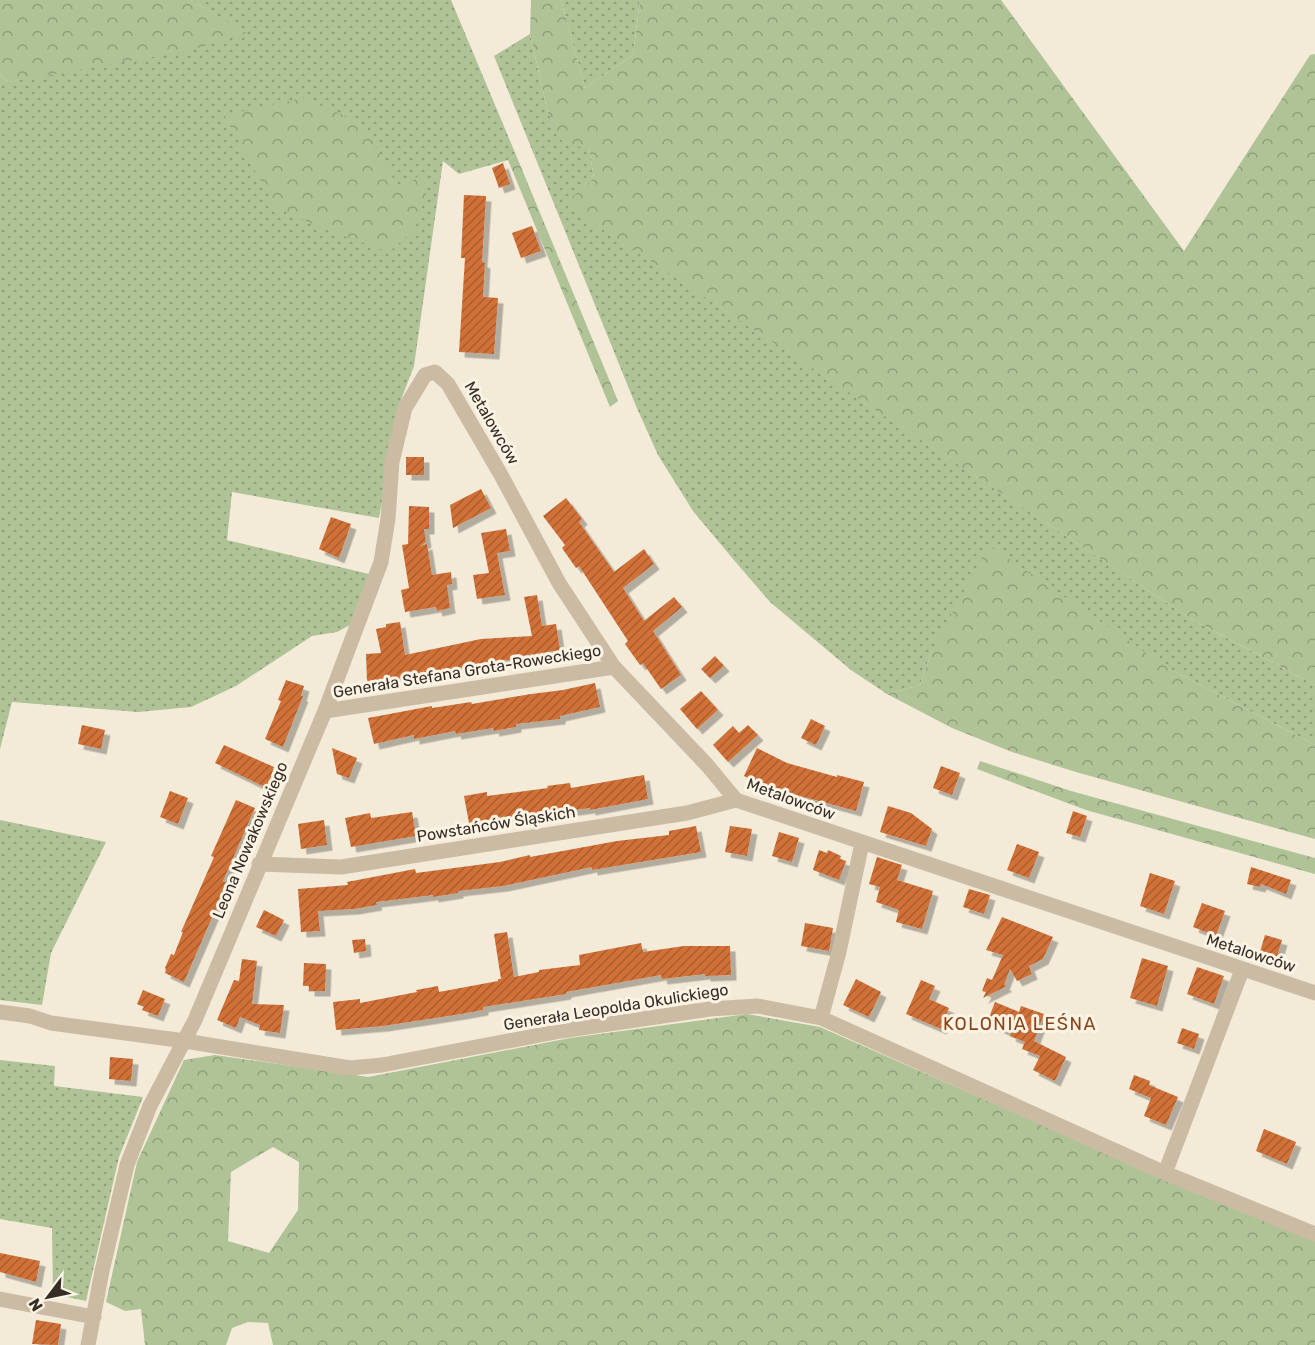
<svg xmlns="http://www.w3.org/2000/svg" width="1315" height="1345" font-family="Rubik,sans-serif">
<defs>
<pattern id="grass-dots" width="8" height="8" patternUnits="userSpaceOnUse" patternTransform="scale(1.5)"><rect width="8" height="8" fill="#afc397"/><path d="M2 2h.1M6 6h.1" fill="none" stroke="#8f9f7b" stroke-width="1.8" stroke-linecap="round"/></pattern>
<pattern id="forest-crowns" width="20" height="18" patternUnits="userSpaceOnUse" patternTransform="scale(1.5)"><rect width="20" height="18" fill="#afc397"/><path d="M2 6a3 3 0 1 1 6 0M12 15a3 3 0 1 1 6 0" fill="none" stroke="#8f9f7b"/></pattern>
<pattern id="building-hatch" width="6" height="6" patternUnits="userSpaceOnUse" patternTransform="scale(1.5)"><rect width="6" height="6" fill="#d17138"/><path d="M-1 1l2-2M0 6l6-6M5 7l2-2" fill="none" stroke="#aa5d2f"/></pattern>
<filter id="shadow"><feDropShadow dx="5.5" dy="5.5" stdDeviation="0" flood-color="#0004"/></filter>
</defs>
<rect width="100%" height="100%" fill="#f3ead8"/>
<!-- grass -->
<path fill="url(#grass-dots)" d="M191,0H451L516,155L508,160L459,174L443,161L414,366L399,405L379,518L232,492L227,540L369,574L350,625L337,632L312,636L236,686L191,707L138,712L12,702L0,749V74L8,82L246,33Z
M561,0H640L633,55L585,88Z
M530,34L548,113L589,148L594,178L565,204L1193,620L1315,685V745L1168,668L932,650L920,685L887,694L851,670L770,602L733,559L693,511L658,455L636,406L494,56Z
M0,820L106,842L51,953L42,1005L0,1000Z
M0,1060L55,1066L54,1086L143,1097L119,1157L86,1301L53,1294L52,1228L0,1219Z"/>
<!-- forest -->
<path fill="url(#forest-crowns)" fill-rule="evenodd" d="M0,0H191L247,33L188,51L8,82L0,74Z
M531,0H561L585,88L633,55L640,0H1001L1184,251L1310,55L1315,54V685L1193,620L564,204L594,178L589,148L564,145L548,113L530,34Z
M303,98L343,115L371,138L400,191L423,172L426,194L415,229L389,252L324,229L275,207L224,115Z
M516,155L618,401L610,407L508,160Z
M989,545L1168,668L1315,745V839L1076,772L1012,752L952,728L887,694L920,685L932,650Z
M980,761L1071,791L1315,858V874L1086,810L977,769Z
M747,1014L820,1027L1181,1186L1315,1240V1345H273L268,1323L248,1322L232,1328L226,1345H145L141,1309L125,1311L106,1302L137,1162L184,1060L215,1055L368,1077L570,1038ZM273,1147L299,1162L298,1210L269,1253L228,1241L231,1172Z"/>
<!-- building -->
<path fill="url(#building-hatch)" filter="url(#shadow)" d="M503,163L510,184L499,188L492,168Z
M464,195L486,196L482,262L485,263L483,297L498,298L494,354L459,352L465,258H461Z
M532,226L541,251L521,258L512,233Z
M406,457H424V475H406Z
M481,489L491,508L453,528L450,505Z
M566,498L582,519L579,522L614,572L644,549L654,564L623,588L644,621L674,597L682,607L653,631L681,675L661,689L643,663L640,665L625,644L628,641L579,566L576,568L562,548L565,545L543,516Z
M409,506L429,507V529H424L426,542L420,546L427,544L432,575L451,572L452,584L447,585L450,608L437,611L436,607L405,612L401,590L409,588L402,545L408,544Z
M331,517L351,524L339,558L319,549Z
M506,529L510,551L497,553L505,595L477,599L473,575L489,573L481,533Z
M537,595L542,626L556,624L560,650L521,656V659L494,661L444,671V673L412,679L367,681L366,654L381,653L376,629L386,627V624L400,622L405,655L481,639L532,636L524,597Z
M715,656L724,666L710,678L701,669Z
M286,680L304,686L301,696H303L283,747L265,739L281,701L278,700Z
M595,683L600,707L560,716V719L516,724V727L494,731L493,728L456,734L455,731L414,739V735L374,744L368,718L432,706V708L471,702L472,704L531,694L563,690Z
M701,691L718,710L697,729L680,709Z
M811,719L825,726L816,745L801,738Z
M82,725L105,730L101,749L78,744Z
M748,725L758,735L728,762L713,745L733,726L739,733Z
M224,745L274,767L267,788L215,763Z
M332,748L357,758L349,778L337,774Z
M757,748L787,763L837,777V775L864,782L856,811L767,787L744,776Z
M941,766L960,773L952,795L933,788Z
M644,775L648,799L590,810V808L511,818L510,816L469,823L464,796L487,792V796L548,788L547,786L570,783L571,788Z
M170,791L188,798L178,824L160,817Z
M236,800L255,808L223,881L227,883L184,982L165,973L166,969L165,968L171,954L174,955L183,932H181L214,857L211,856Z
M888,806L911,813L932,829L926,846L880,832Z
M1073,811L1087,816L1080,837L1066,833Z
M412,812L416,836L351,847L345,818L370,813L371,818Z
M324,820L327,845L301,849L298,824Z
M696,826L701,852L592,870V867L503,886L458,891V893L433,897V895L376,902L377,905L354,909L318,911L320,931L301,932L298,889L348,885L347,882L415,869L416,873L500,862L530,855V857L617,841L669,835V831Z
M730,826L752,829L747,856L725,852Z
M779,832L799,838L792,862L772,856Z
M1017,844L1039,852L1029,878L1007,870Z
M819,850L827,853L828,850L841,856L840,859L846,861L839,880L813,870Z
M877,857L902,865L897,880L933,891L922,929L896,922L899,910L876,902L880,887L869,884Z
M1251,867L1291,880L1286,894L1261,884L1260,887L1247,884Z
M1150,873L1175,881L1164,914L1140,906Z
M969,889L990,895L984,914L963,907Z
M1202,903L1225,911L1216,936L1193,927Z
M264,910L284,920L276,936L256,927Z
M1002,917L1053,937L1043,959L1029,966L1032,974L1017,981L1010,969L1004,985L1007,986L983,998L986,992L982,991L987,978L992,980L1003,955L986,950Z
M805,923L833,928L829,951L801,946Z
M507,932L514,977L539,972V970L580,965L579,955L641,943L643,952L684,946H730L731,975L705,976V974L662,979L661,975L566,992V994L483,1007V1010L461,1014L383,1026L336,1030L333,1002L360,999V1003L417,992L416,990L438,986L439,992L498,981V979H501L494,934Z
M1265,935L1282,940L1276,960L1259,955Z
M365,939L366,951L354,953L352,940Z
M1142,958L1168,966L1157,1006L1130,998Z
M242,959L257,961L252,1004L284,1005L280,1033L259,1030L260,1025L240,1017L236,1028L217,1020L234,980L239,981Z
M304,963L326,964L325,991H309V986H303Z
M1197,967L1224,976L1214,1004L1187,994Z
M856,979L881,992L869,1017L843,1005Z
M921,980L935,986L929,999L949,1008L941,1029L906,1014Z
M143,990L165,999L158,1016L142,1010L144,1007L137,1004Z
M995,1002L1019,1012L1021,1006L1044,1014L1034,1041L1066,1057L1055,1081L1033,1070L1040,1056L1022,1049L1025,1042L1010,1036L1011,1033L987,1023Z
M1182,1028L1199,1034L1194,1049L1177,1043Z
M110,1057L133,1059L131,1081L109,1079Z
M1134,1075L1150,1081L1149,1085L1178,1097L1166,1125L1144,1116L1151,1098L1129,1089Z
M1264,1129L1296,1142L1287,1164L1256,1151Z
M0,1253L40,1261L36,1282L0,1272Z
M36,1320L61,1324L58,1345L32,1344Z"/>
<g fill="none" stroke-linecap="round" stroke-linejoin="round">
<!-- minor -->
<path stroke="#ccbba3" stroke-width="15" d="M325,711L614,667
M259,864L341,867L687,813L736,800
M0,1012L30,1016L51,1023L185,1041L350,1068L382,1065L561,1031L710,1009L758,1006L821,1018L1165,1173L1315,1234
M821,1018L839,952L862,843
M1165,1173L1242,970
M0,1299L94,1317
M88,1345L102,1271L127,1165L150,1106L195,1020L325,711L381,562L388,519L392,462L405,408L425,375L435,372L448,384L501,475L559,583L614,667L707,765L736,800L1315,993"/>
</g>
<g text-anchor="middle" dominant-baseline="central" stroke-width="6" stroke-linejoin="round" paint-order="stroke">
<!-- street labels -->
<g font-size="16" fill="#362d26" stroke="#fbf3e4">
<text transform="translate(492 423) rotate(60)">Metalowców</text>
<text transform="translate(467 671) rotate(-9)">Generała Stefana Grota-Roweckiego</text>
<text transform="translate(791 799) rotate(20)">Metalowców</text>
<text transform="translate(496 824) rotate(-9)">Powstańców Śląskich</text>
<text transform="translate(250 840) rotate(-67)">Leona Nowakowskiego</text>
<text transform="translate(1251 953) rotate(18)">Metalowców</text>
<text transform="translate(616 1007) rotate(-9)">Generała Leopolda Okulickiego</text>
</g>
<!-- neighbourhood labels -->
<g font-size="18" letter-spacing="1.5" fill="#8c4218" stroke="#fbf3e4">
<text x="1020" y="1024">KOLONIA LEŚNA</text>
</g>
</g>
<!-- north arrow -->
<g transform="translate(48 1297) rotate(238)" stroke="#fbf3e4" stroke-width="4.5" paint-order="stroke">
<path d="M0-4.5L10 22L0 15L-10 22Z" fill="#362d26"/>
<text y="-9" font-size="16" font-weight="bold" text-anchor="middle" fill="#362d26">N</text>
</g>
</svg>
